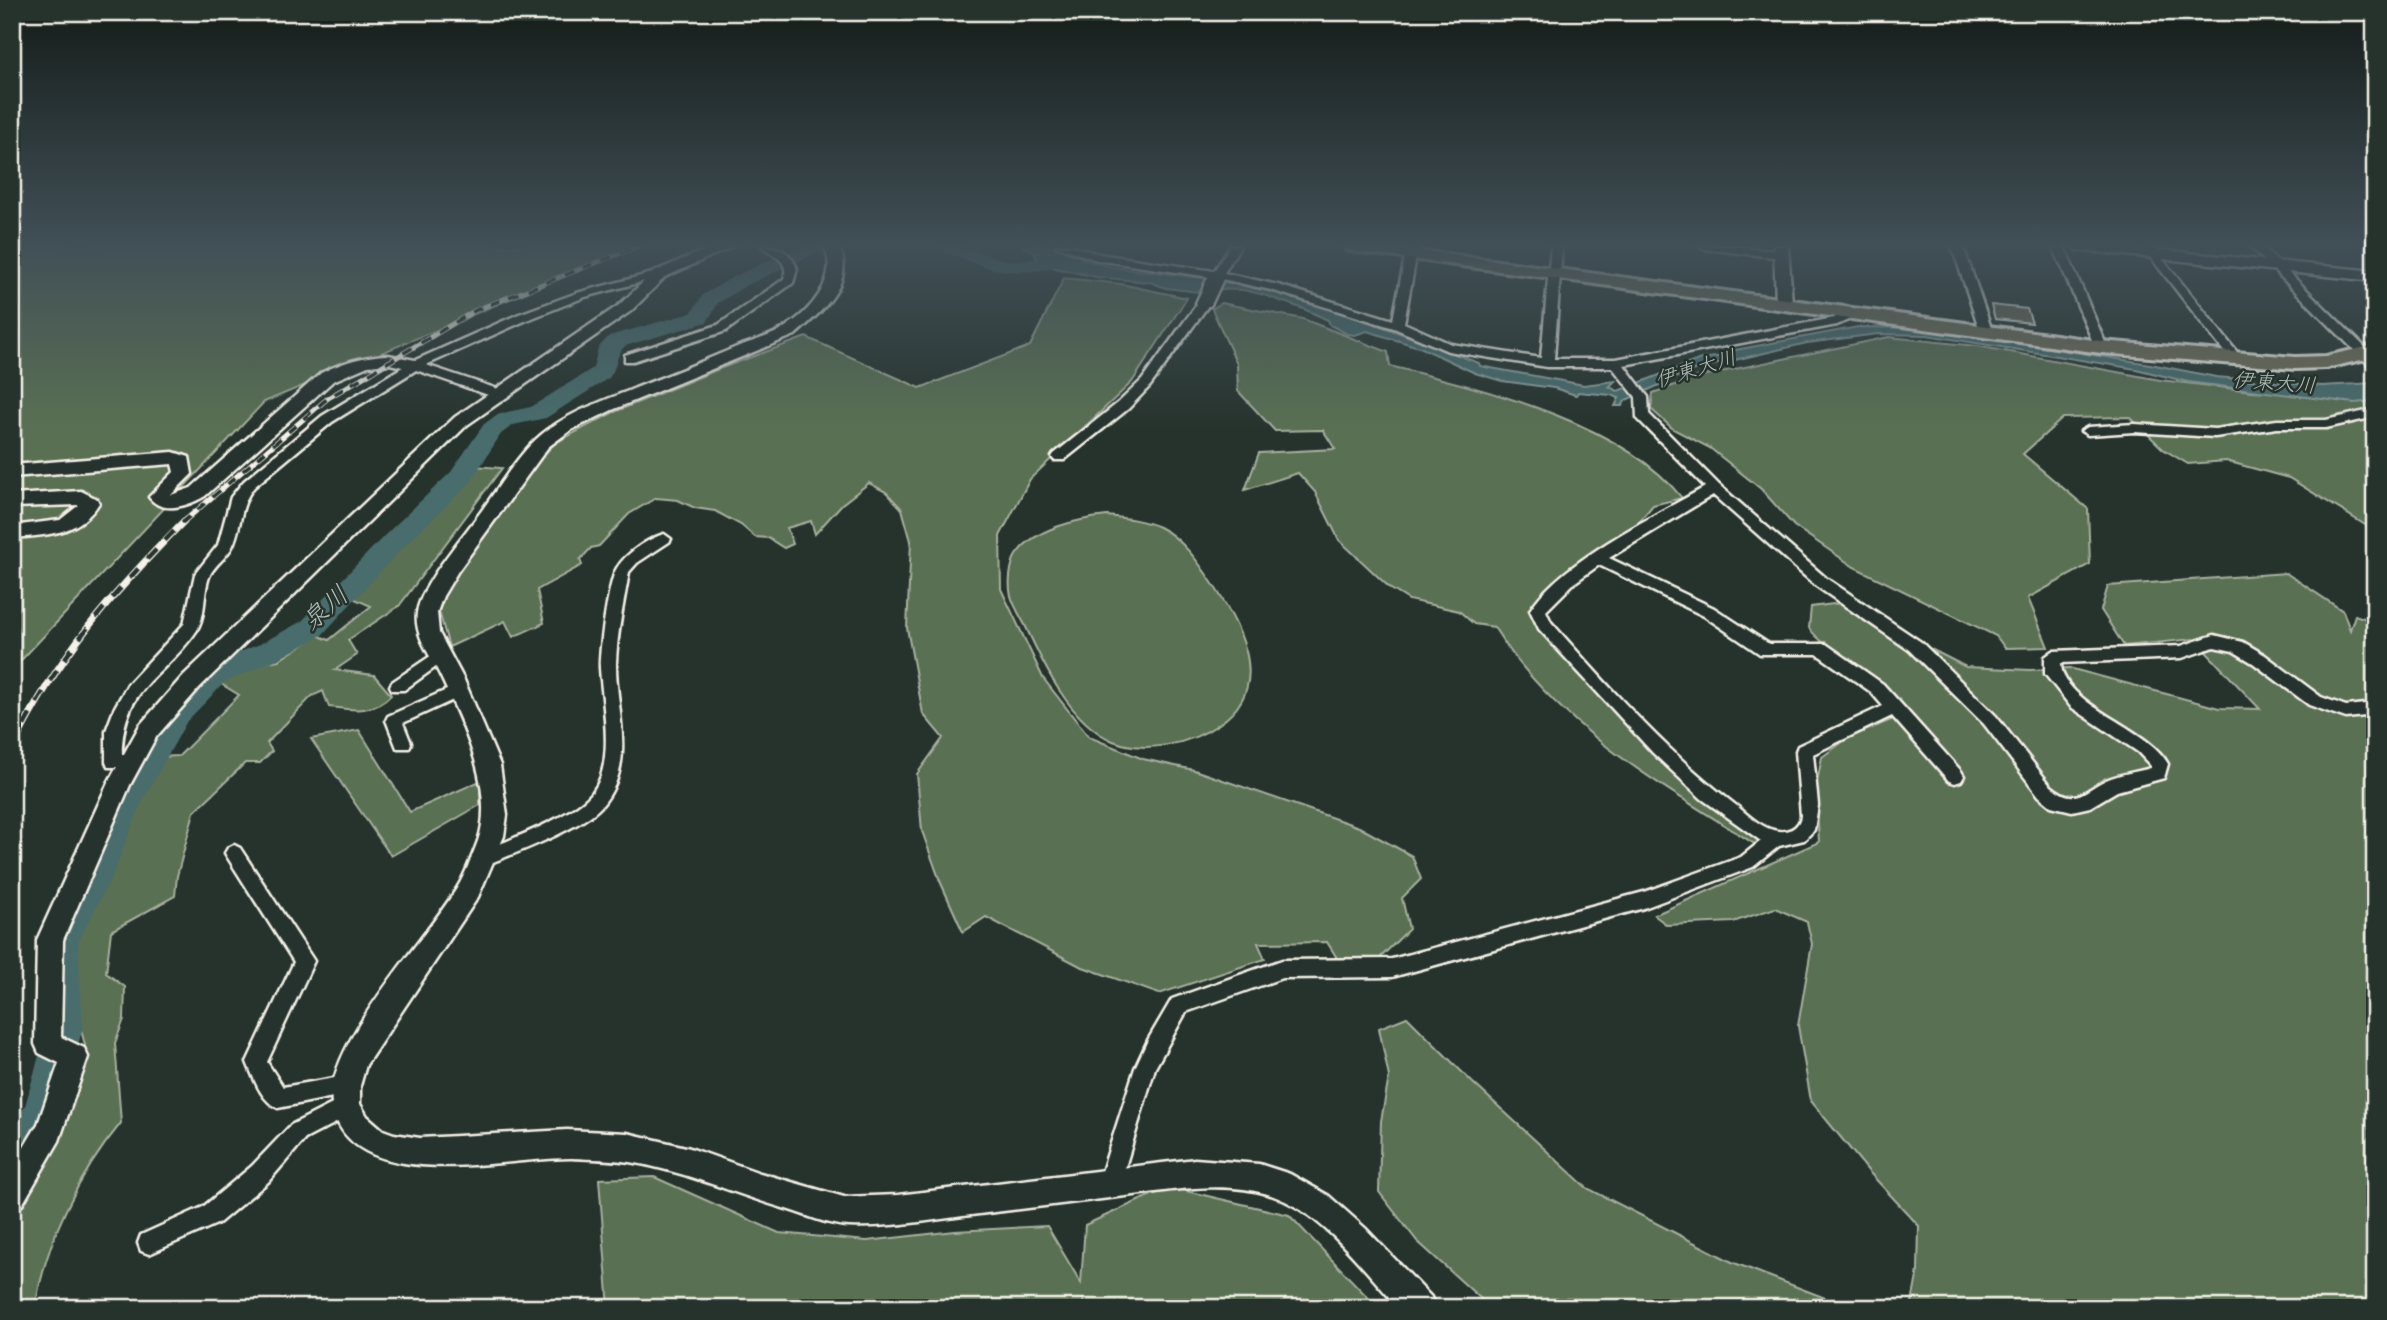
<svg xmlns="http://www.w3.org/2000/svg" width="2387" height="1320" font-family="Kalam,'Klee One',sans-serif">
<rect width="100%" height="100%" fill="#26332d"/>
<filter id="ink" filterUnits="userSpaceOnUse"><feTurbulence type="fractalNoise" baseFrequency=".0143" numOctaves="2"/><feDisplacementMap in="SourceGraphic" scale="14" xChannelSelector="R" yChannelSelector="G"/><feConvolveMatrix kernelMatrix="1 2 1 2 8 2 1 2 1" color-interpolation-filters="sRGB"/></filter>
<g filter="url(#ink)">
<!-- green -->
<path fill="#5a6f53" stroke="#a7b09e" stroke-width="2" d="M18,246H637L264,402L12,670V249Z
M1064,278L1121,284L1187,298L1132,382L1030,479L1000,536L1001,589L1043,678L1089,737L1143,759L1194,770L1359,827L1412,856L1421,879L1402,898L1409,929L1379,959L1337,958L1327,942L1258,943L1265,959L1159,994L1080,966L986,917L963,932L940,881L922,831L917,774L943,738L923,714L907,628L911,541L902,509L886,492L869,483L842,504L815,534L811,521L787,528L793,544L784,548L768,538L755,537L741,525L715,511L695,508L678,500L656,498L629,514L599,546L591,548L580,560L582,565L537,590L544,623L513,637L505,621L449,647L439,611L444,594L458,567L530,469L555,443L612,413L719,369L806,337L920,388L1030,346Z
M1221,303L1303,319L1388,352L1390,366C1482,389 1621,421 1682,498L1653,505L1637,524L1539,596L1532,610L1538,626L1761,838L1758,846C1661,785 1556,727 1494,627L1474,624L1459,611L1409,600L1391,589L1339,540L1315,492L1298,473L1245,490L1259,453L1335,449L1323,430L1275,431L1238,391L1237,364L1212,309Z
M1889,337L1977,346L2160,380L2252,391L2375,397V531L2289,478L2226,461L2188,464L2163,449L2130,417L2063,418L2023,454L2088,509L2090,564L2028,598L2048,647L2005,648L1996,636L1854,567L1794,526L1761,489L1710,448L1673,429L1651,409L1653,393L1697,377Z
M473,466L502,468L399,606L348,640L357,655L335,670L374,675L391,695C373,714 353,710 329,707L323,691L312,696L267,743L272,751L260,763H245L194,812L177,876L175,896L111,931L106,973L125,987L124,1019L115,1043L121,1123C78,1175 46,1241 35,1308H12V1215L60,1124L85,1045L71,991L68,940L149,771L157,757L179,756L239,695L218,682L245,666L279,660L307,642L315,634L329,640L371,606L348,596L462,481Z
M1107,516C1125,518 1143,520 1159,527C1183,539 1199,563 1213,584C1241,627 1274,687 1219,724C1191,744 1146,754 1113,741C1070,723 1043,664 1025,625C1020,616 1014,606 1011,596C1008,585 1010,565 1016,555C1034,528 1079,519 1107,516Z
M2286,573L2343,611L2350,630L2355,615L2375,622V1308H1911L1918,1271L1919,1226L1870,1173L1811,1101L1798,1026L1812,944L1807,922L1775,908L1733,922L1667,925L1654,915L1819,842L1816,787L1822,757L1848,738L1891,720C1890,712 1891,699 1886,692C1867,663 1829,655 1809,628L1811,607L1841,603L1966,667L2030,670L2069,668L2219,708L2260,709L2194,639L2124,646L2101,610L2108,586Z
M359,730L410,812L480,781V805L391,856L311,739Z
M1407,1017L1472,1082L1587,1188L1732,1262L1851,1308H1491L1417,1241L1379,1192L1381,1121L1389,1077L1379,1028Z
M654,1177L779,1233L867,1241L955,1231L1047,1226L1081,1283L1085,1225L1169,1187L1289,1215L1378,1308H1085L1083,1299L1084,1308H609L599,1179Z"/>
<!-- water -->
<path fill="#496d6d" stroke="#8da29e" stroke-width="2" d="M1022,246H1053L1089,261L1112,267L1210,279L1280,294L1341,311L1479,363L1480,366L1584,385L1615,381L1609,387L1618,391L1701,359L1723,356L1724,352L1858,327L1920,328L2150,364L2216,377L2322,386L2375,383V401L2354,403L2188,382L2136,369L1927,335L1878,334L1807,343L1705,367L1688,372L1626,400L1622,406H1615L1619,398L1611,395L1578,392L1576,395L1554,388L1502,381L1475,373L1422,348L1367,331L1355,335L1347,334L1330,325L1328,320L1304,309L1261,294L1243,290L1206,289L1199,292L1166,288L1150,282L1096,277L1055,268L1037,260L1034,252Z"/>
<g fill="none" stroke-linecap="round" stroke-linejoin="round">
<!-- river -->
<path fill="#496d6d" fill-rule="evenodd" d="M801,246H826L823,250L747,285L718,303L707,322L625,346C616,354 617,368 609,378L546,418L513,425L501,434L469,484L402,548L322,635L280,658L225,682L187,721L141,804L113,874L78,942L83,1027L59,1113L25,1177L12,1183V1127L25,1106L47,1027L44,941L83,869L116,792L167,705L205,666L260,644L302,621L384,536L451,472L484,424L498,414L531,407L593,368L598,348L609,336L691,313L703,295L733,277Z
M940,246C972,243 985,259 1014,261C1032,262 1052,252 1068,256L1071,260L1068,264C1017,278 990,272 943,250Z"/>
</g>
<!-- building -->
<path fill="#6d6656" stroke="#f4f1e8" stroke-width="2" d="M1991,305L2027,309L2032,323L1995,319Z"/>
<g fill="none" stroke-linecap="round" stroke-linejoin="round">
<defs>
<path id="street" d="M762,246C779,246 791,252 797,269L793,283L726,331L633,361H625V355L718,325L784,279C790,259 773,257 762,246Z
M1056,246H1072L1099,254L1214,271L1230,246H1240L1224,273L1278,285L1393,320L1407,246H1418L1404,323L1451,344L1541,358L1551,246H1562L1554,359H1616L1834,318L1851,309H1859V315L1837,325L1624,365L1648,397L1649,414L1719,485L1826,578L1921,642L1996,716L2051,786C2076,807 2083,791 2106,780C2119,774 2137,772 2151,768V766L2138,752L2071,707L2045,674V657L2053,651L2181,646L2214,635L2243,642L2265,655L2321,697L2346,706L2375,703V715L2346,718L2309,705L2253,663L2233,651L2214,647L2182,658L2061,663C2061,705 2149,727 2168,764L2164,778L2117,791L2090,807L2072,811L2051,806L2039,796L1984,724L1909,650L1816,586L1713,495L1609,558L1714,608L1769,644H1826L1883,684L1961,771L1964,776L1961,781L1955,783L1949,781L1892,716L1813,754L1818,805L1814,830L1804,840L1779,846L1753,867L1644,908L1392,977L1282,978L1186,1012L1155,1068L1120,1184L1117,1192L1109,1195L1101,1192L1098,1184L1135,1068L1148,1040L1172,999L1282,960L1392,959L1644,892L1741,857L1761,841L1702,799L1653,753L1539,629L1530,610C1561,561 1655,516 1705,487L1637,418L1636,397L1612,367H1547L1448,351L1394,328L1271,290L1217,278L1097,260ZM1599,565L1704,616L1760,654H1817L1871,692L1883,706L1798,746L1796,751L1801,816C1799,829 1786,834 1773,830C1758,826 1745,812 1733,803C1665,751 1608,686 1551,622L1546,611L1574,583Z
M1699,246H1730L1782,252L1788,255L1782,258L1705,249Z
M1952,246H1963L1992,331L1990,334L1986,335L1980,331Z
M2053,246H2064L2107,347L2105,350H2097L2095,347Z
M2142,246H2152L2240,356V362H2232Z
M2250,246H2262L2375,357V368L2371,367Z
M660,271L666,274L664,276L585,297L527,320L426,365L504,391V397H494L416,370L332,422L254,487C239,505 242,527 232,547C226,558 213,566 209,577C203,593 206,615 197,630C164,679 122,685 122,755L136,757L138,762L136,767H108L106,762V731L115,707L128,684L184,624L195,574L218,545L231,497L244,481L322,416L411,362L519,314L577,293Z
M1204,299L1210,303L1150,386L1128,409L1064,460H1054L1052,457L1054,454L1118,403L1142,380L1200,300Z
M2375,409V417L2326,428H2277L2215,437L2134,432L2088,435L2081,431L2088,427L2134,424L2215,429L2277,420H2326Z
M664,534L671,539L669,542L637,563L629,572C624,602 617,632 616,662C615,709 637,760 604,803C586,827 520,851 491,863L485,866L479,863L476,858L479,853C508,840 573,817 592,793C616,763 602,703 600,668C599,652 609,579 617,568C626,553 648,539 664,534Z
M441,649L449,655L447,659L404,690H392L390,686L392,682Z
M458,685L464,687L466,691L464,695L403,723L411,743L409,748H397L386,720L388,716Z
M234,845L240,848L314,961L267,1062L283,1087L346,1076L353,1079L356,1086L353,1093L278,1108C261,1101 254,1078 247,1062L294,962L228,858L225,853L228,848Z
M346,1097L353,1100L356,1107L353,1114L305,1139L268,1182L219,1223L149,1254L141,1251L138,1243L141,1235L203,1207L252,1166L291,1125Z"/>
<path id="secondary" d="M715,246H734L665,277L631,311L467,425L200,687L156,737L130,785L63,940L61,1037L84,1048L88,1057L59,1141L22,1205L12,1209V1167L38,1124L59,1063L39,1053L35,1044L37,940L108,783L140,725L184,675L455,417L619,305L655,271Z
M824,246H838C858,282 820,313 795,335L612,410L571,430L548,447L458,571L443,596L437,612L439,633L464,680L500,765L507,815L504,836L478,897L366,1065L360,1086V1104L367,1116L383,1130L394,1134L420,1138L567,1130L627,1133L690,1148L760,1173L844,1197L898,1195L1195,1159L1259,1164L1290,1174L1329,1196L1365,1228L1431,1297L1435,1308H1399C1363,1269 1323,1213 1271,1195C1227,1181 1178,1189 1134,1195C1077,1202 1020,1209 963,1216C926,1221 887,1228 849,1226C827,1225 804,1214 783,1208C732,1193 682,1170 629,1162C611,1159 591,1159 572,1158C508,1157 354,1196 333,1109C318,1050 431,935 460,883C467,870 473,854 478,841C496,790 462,722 441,677C432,657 414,636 417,613C420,586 461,539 477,517C497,491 516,456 541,435C567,413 601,402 633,389C668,375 704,361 739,346C753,341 769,337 782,329C810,313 840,278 824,246Z
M1774,246H1788L1792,303L1784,308L1776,303Z
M2070,246H2117L2375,271V281L2077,250Z
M1217,270L1225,275L1212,303L1210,306H1198L1196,303L1209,275Z
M388,355L421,361L423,365L415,370L390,364L368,366L333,381L205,496C188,506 162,515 149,497L174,472L172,464L12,477V465L173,452L189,457L192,474L171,495L191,488L321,373C343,362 363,356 388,355Z
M81,491L97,499L99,503C79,535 47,535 12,538V526L60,520L79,505L12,507V495Z"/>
<path id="primary" d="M1344,246H1387L2101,341L2295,357L2326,356L2375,345V357L2326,368L2295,369L2101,353L1352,251L1346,250Z"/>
</defs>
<!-- street casing -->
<use href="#street" stroke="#f4f1e8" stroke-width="5"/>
<!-- secondary casing -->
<use href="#secondary" stroke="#f4f1e8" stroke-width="5"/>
<!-- primary casing -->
<use href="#primary" stroke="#f4f1e8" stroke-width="6"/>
<!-- street -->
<use href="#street" fill="#26332d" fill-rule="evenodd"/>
<!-- secondary -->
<use href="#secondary" fill="#26332d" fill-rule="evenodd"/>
<!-- primary -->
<use href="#primary" fill="#706e59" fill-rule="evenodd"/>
<defs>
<path id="rail-far1" d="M182,523L328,398L476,310L639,246"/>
<path id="rail" d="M12,749C58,655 111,595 184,521"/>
</defs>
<!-- rail-far1 casing -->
<use href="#rail-far1" stroke="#f4f1e8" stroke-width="5"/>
<!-- rail casing -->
<use href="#rail" stroke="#f4f1e8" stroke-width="7"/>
<!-- rail-far1 -->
<use href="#rail-far1" stroke="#26332d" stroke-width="3.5" stroke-dasharray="10" stroke-linecap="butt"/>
<!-- rail -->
<use href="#rail" stroke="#26332d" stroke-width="4.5" stroke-dasharray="13" stroke-linecap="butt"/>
</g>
</g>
<!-- sky -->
<linearGradient id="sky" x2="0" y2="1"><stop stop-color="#151c19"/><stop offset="0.57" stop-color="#415057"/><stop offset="1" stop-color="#415057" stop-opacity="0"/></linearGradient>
<rect width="2387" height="430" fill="url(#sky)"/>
<g text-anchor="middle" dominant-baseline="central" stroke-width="5" stroke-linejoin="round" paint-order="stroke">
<!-- far-water labels -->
<g font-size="21" font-style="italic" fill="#b0bcb7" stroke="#26332d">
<text transform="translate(1696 370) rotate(-17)">伊東大川</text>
<text transform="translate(2274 384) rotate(4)">伊東大川</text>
</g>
<!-- water labels -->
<g font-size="26" font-style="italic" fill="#b0bcb7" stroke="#26332d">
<text transform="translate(326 609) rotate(-41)">泉川</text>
</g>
</g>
<!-- margin -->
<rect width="2387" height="1320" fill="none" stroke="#26332d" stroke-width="42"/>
<rect x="21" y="21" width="2345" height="1278" fill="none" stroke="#f4f1e8" stroke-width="2.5" filter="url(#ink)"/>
</svg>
